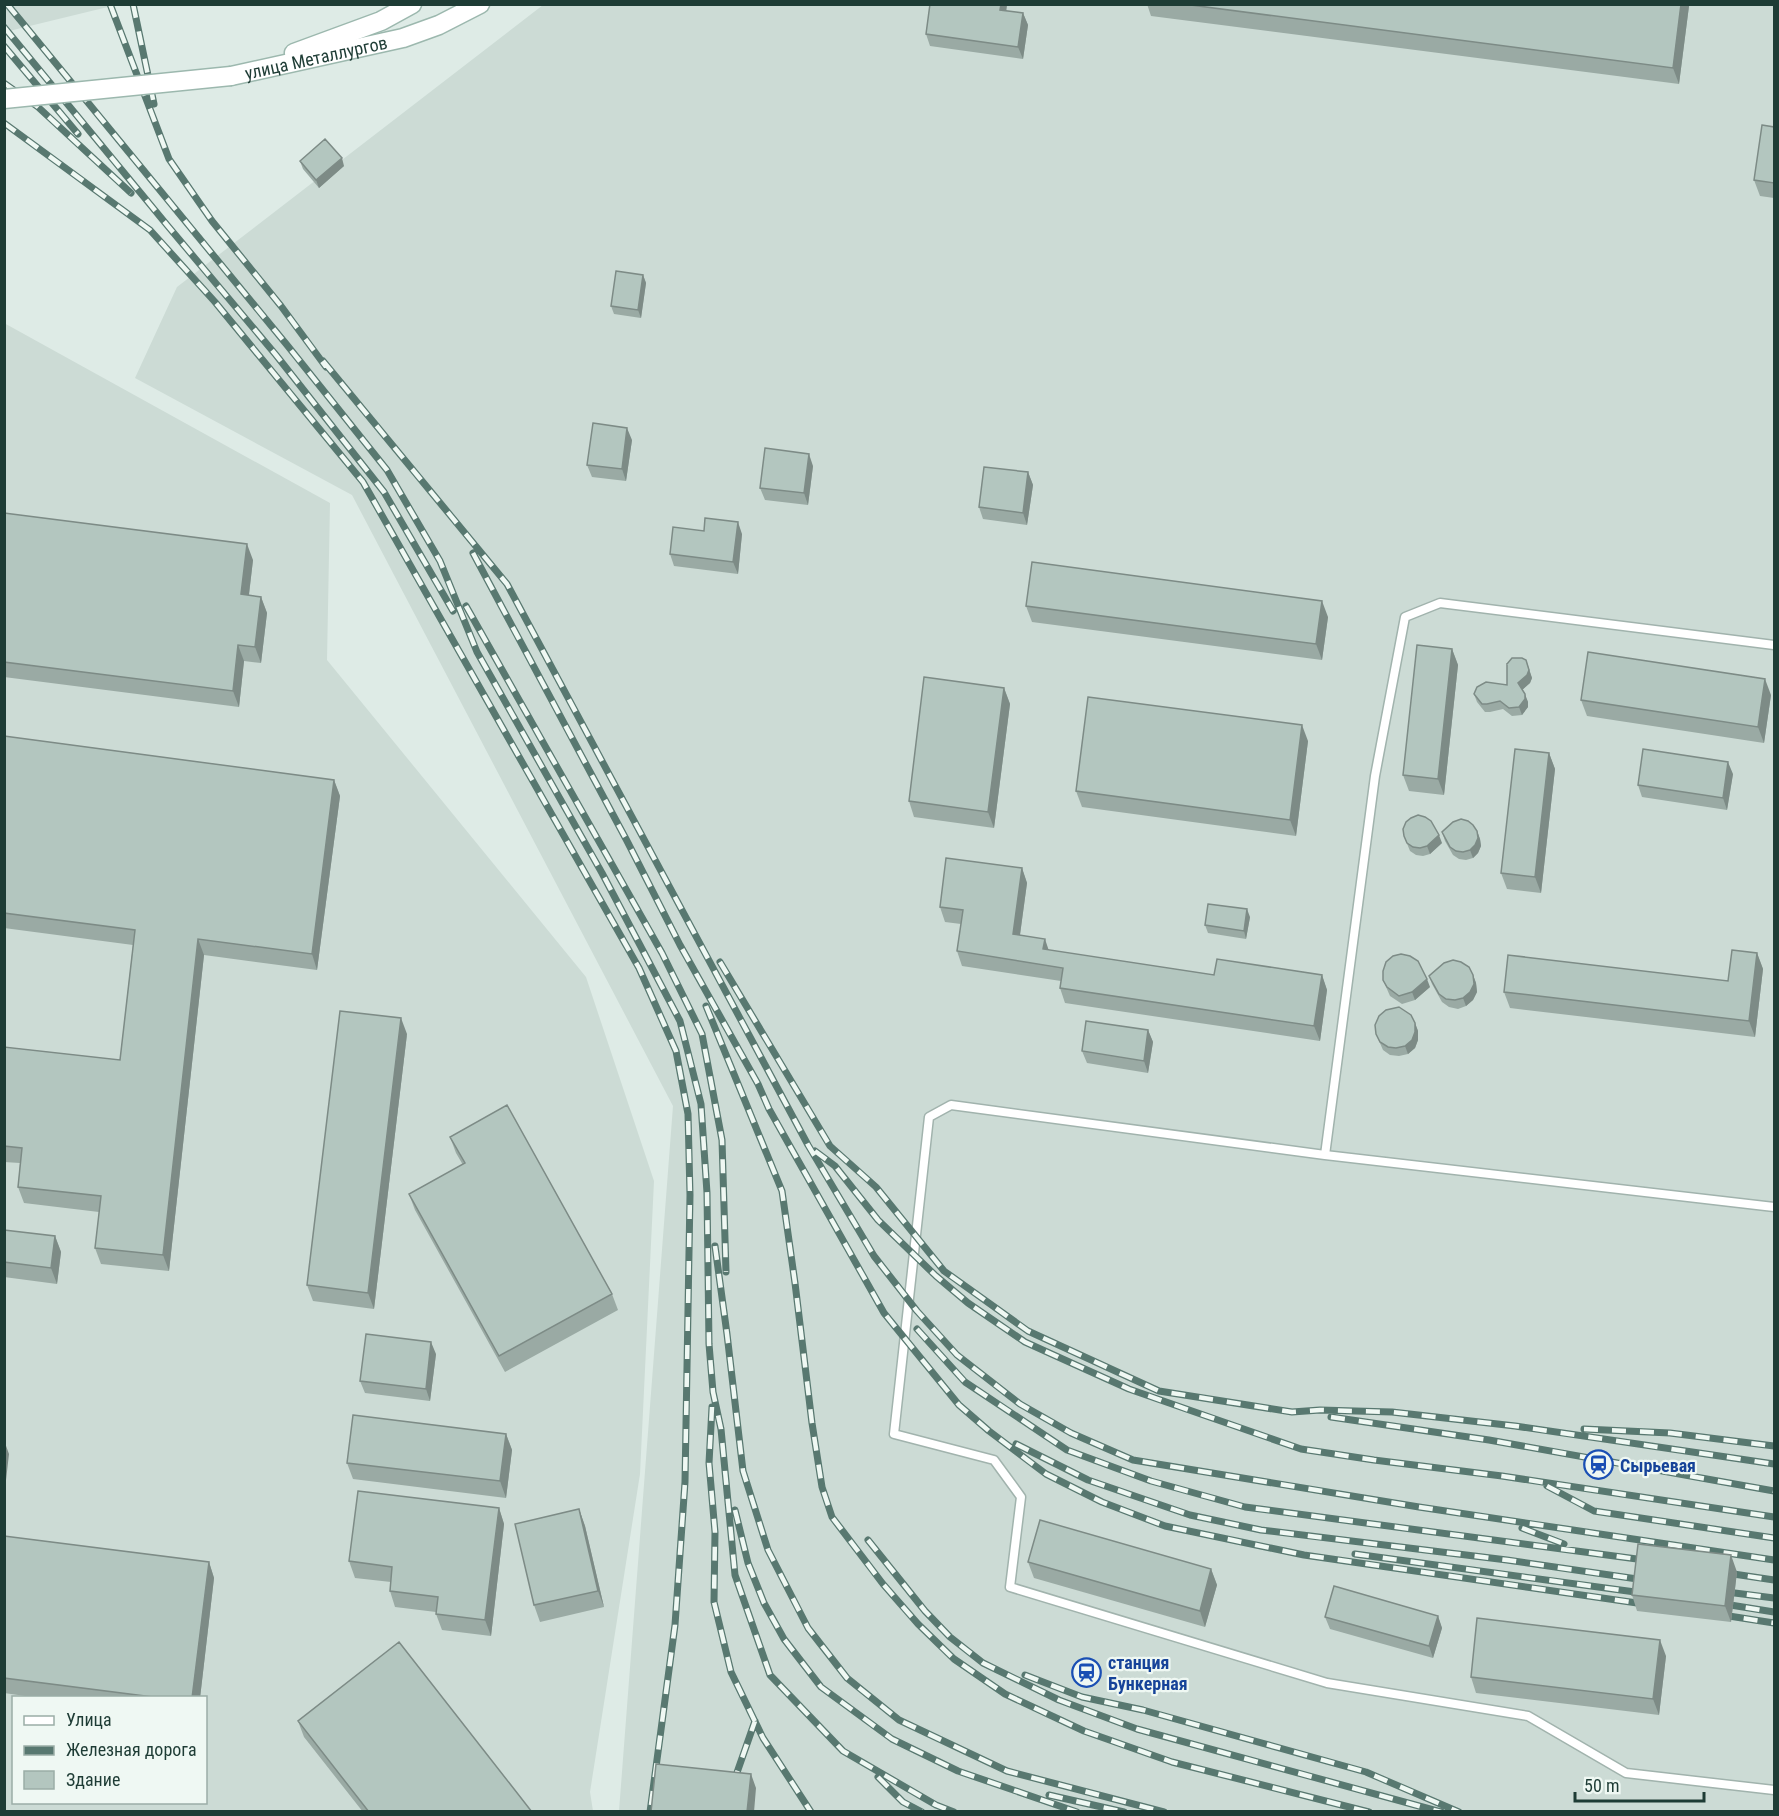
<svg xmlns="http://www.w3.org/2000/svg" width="1779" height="1816" font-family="'Roboto Condensed',sans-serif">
<rect width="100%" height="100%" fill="#deebe6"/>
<!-- built -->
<path fill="#ccdbd5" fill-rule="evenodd" d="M5,4H116V5L5,32Z
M543,5H1774V1811H619L673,1106L352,495L135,378L177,287Z
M4,323L330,503L327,660L586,977L654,1181L640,1474L590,1792L593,1811H5ZM14,1698H206V1802H14Z"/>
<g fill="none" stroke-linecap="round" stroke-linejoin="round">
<defs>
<path id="service" d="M1774,645L1440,603L1405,617L1375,776L1325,1155L951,1105L929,1117L894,1434L994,1460L1021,1497L1010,1587L1327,1683L1528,1716L1626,1773L1774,1790
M1325,1155L1774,1207"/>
<g id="secondary">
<path d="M294,53L381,21L412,4"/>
<path id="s1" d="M231,76L403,38L439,25L480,4"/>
</g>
</defs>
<!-- service casing -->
<use href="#service" stroke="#a1b3ad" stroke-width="11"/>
<!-- secondary casing -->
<use href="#secondary" stroke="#9cb8ae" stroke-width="21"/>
<!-- service -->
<use href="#service" stroke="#fff" stroke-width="8"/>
<!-- secondary -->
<use href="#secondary" stroke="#fff" stroke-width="18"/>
<defs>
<path id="rail" d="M7,4L287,345L387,470L440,561L477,652L602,873L680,1021L701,1104L707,1193L709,1344L713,1392L721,1429L735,1575L770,1675L843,1751L936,1805L954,1812
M110,4L169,159L212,221L281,306L326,367
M133,4L154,104
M4,27L167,225L276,355L384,492L453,611
M4,46L78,134
M4,83L38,107L131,193
M4,123L150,230L215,302L363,482L639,968L676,1051L688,1114L690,1195L685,1482L675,1625L650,1812
M323,361L507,584L808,1145L874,1256L917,1311L957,1355L1020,1404L1071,1433L1133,1460L1419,1507L1774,1560
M473,553L626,839L680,945L758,1084L769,1109L884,1313L959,1405L989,1431L1046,1474L1102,1502L1165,1526L1304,1555L1651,1605
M466,606L662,953L702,1034L722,1140L726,1272
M720,962L830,1146L876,1187L944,1271L1028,1331L1159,1391L1292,1412L1320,1410L1392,1412L1515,1426L1774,1464
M706,1006L782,1191L795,1283L812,1423L822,1487L832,1517L883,1584L918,1624L954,1659L1005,1694L1084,1731L1172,1762L1369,1812
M815,1151L835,1166L878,1220L936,1276L968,1303L1025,1342L1129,1389L1301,1449L1374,1460L1502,1476L1774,1517
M715,1246L727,1334L743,1471L768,1550L808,1628L847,1678L899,1720L1007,1771L1164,1812
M917,1329L965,1382L1067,1450L1151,1481L1245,1507L1652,1561
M712,1407L709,1463L715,1532L714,1602L731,1672L763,1738L811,1812
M1331,1417L1489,1440L1774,1491
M1584,1429L1670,1433L1774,1446
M1016,1444L1088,1480L1190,1515L1261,1530L1507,1560L1651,1581
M1547,1486L1594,1511L1774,1538
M735,1510L748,1563L764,1603L784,1639L821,1687L892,1739L958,1771L1077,1812
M1522,1528L1564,1544
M868,1540L925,1611L950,1637L983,1663L1059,1700L1137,1729L1441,1812
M1355,1554L1650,1594
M1720,1572L1774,1580
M1719,1591L1774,1598
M1718,1603L1774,1612
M1716,1614L1774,1623
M1025,1675L1082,1697L1143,1710L1366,1772L1459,1812
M878,1777L903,1802L922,1812
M733,1784L755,1721
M1049,1795L1124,1812"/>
</defs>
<!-- rail casing -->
<use href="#rail" stroke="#587870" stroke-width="7"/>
<!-- rail -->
<use href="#rail" stroke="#eff8f3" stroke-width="4.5" stroke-dasharray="14" stroke-linecap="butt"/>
<defs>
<path id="secondary-bridge" d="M4,99L231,76"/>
</defs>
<!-- secondary-bridge casing -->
<use href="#secondary-bridge" stroke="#9cb8ae" stroke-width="21" stroke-linecap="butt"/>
<!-- secondary-bridge -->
<use href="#secondary-bridge" stroke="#fff" stroke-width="18"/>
</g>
<!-- wall -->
<path fill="#9aaaa4" d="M930,4H1007L1006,11L1023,13L1028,25L1023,59L930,46L926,34Z
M1147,4H1688L1689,6L1679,84L1151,16Z
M1774,127V198L1760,196L1754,180Z
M300,161L344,166L319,188L303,169Z
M643,275L646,283L641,318L614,314L611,306Z
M632,440L626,481L592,477L587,465Z
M813,466L808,505L765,500L760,488Z
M1028,472L1033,485L1027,525L983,519L979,507Z
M4,513L253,560L249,595L261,597L267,613L261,663L244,661L239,707L4,677Z
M704,531L742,534L738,574L674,566L670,554Z
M1026,606L1328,617L1322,660L1032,622Z
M1452,649L1458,665L1444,795L1409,791L1403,775Z
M1507,664L1529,669L1532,678L1530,683L1522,690L1528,702V707L1522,715L1512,716L1503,709L1490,712H1485L1477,702L1474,694L1507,685Z
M1004,688L1010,704L994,828L914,817L909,801Z
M1771,695L1764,743L1587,716L1581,700Z
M4,736L334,780L340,796L317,970L204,955L169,1271L101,1264L95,1248L99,1212L24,1203L18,1187L20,1163L4,1162V1047L120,1060L133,945L4,928Z
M1308,741L1296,836L1082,807L1076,791Z
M1549,753L1555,769L1541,893L1507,889L1501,873Z
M1733,774L1727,810L1642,797L1638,785Z
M1477,831L1480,839L1481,846L1478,853L1473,858L1466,860L1459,859L1453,855L1445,841L1442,832Z
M1404,836L1442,843L1430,854L1423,856L1416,855L1410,851Z
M1022,868L1027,883L1020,935L1048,950L1214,975H1322L1327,990L1320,1041L1065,1003L1060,988L1061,981L962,966L957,951L961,924L945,922L940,907Z
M1250,917L1246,939L1208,933L1205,925Z
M1757,953L1763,969L1755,1037L1510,1008L1504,992L1728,981Z
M1473,975L1476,983L1477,992L1473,1000L1466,1006L1458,1009L1449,1007L1442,1002L1432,984L1429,976Z
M1383,980L1430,987L1415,1000L1402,1004L1390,996Z
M1415,1023L1418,1031V1040L1415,1048L1408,1054L1399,1056L1390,1055L1383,1050L1376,1034Z
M1148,1030L1153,1042L1148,1073L1087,1063L1082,1051Z
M407,1034L374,1309L313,1301L307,1285Z
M450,1137L612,1294L618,1310L505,1372L415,1210L409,1194L463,1165L456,1153Z
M4,1230L55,1236L61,1252L57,1284L4,1277Z
M436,1354L430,1401L365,1393L360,1381Z
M506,1434L512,1450L506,1498L353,1479L347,1463Z
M499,1508L504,1524L491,1636L442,1630L436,1614V1612L395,1607L390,1591L391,1582L355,1578L349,1561Z
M579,1509L585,1526L604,1607L540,1622L534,1605Z
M4,1536L209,1562L214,1578L200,1698H39L4,1693Z
M1028,1562L1211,1569L1217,1585L1205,1627L1034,1578Z
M1737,1572L1731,1622L1637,1611L1632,1595Z
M1438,1616L1442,1628L1433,1658L1330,1629L1325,1617Z
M1666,1656L1659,1715L1476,1693L1471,1677Z
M298,1721L532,1812H363L304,1737Z"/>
<!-- shaded-wall -->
<path fill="#7d8b86" d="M1001,4H1007L1005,22L1000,10Z
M1681,4H1688L1689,6L1679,84L1673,68Z
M1023,13L1028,25L1023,59L1018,47Z
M342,158L344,166L319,188L316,180Z
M643,275L646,283L641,318L638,310Z
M627,428L632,440L626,481L622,469Z
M809,454L813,466L808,505L804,493Z
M1028,472L1033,485L1027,525L1023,513Z
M738,522L742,534L738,574L733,562Z
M247,544L253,560L247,610L241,594Z
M261,597L267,613L261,663L255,647Z
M1322,601L1328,617L1322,660L1316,644Z
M238,645L244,661L239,707L233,691Z
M1452,649L1458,665L1444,795L1438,779Z
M1526,660L1532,678L1530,683L1521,691L1518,683Z
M1765,679L1771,695L1764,743L1758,727Z
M1004,688L1010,704L994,828L988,812Z
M1525,694L1528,702V707L1522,715L1519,707Z
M1302,725L1308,741L1296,836L1290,820Z
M1549,753L1555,769L1541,893L1535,877Z
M1728,762L1733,774L1727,810L1723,798Z
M334,780L340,796L317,970L312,954Z
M1477,831L1480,839L1481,846L1478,853L1473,858L1470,850Z
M1439,835L1442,843L1430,854L1427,846Z
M1022,868L1027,883L1018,949L1013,934Z
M1247,909L1250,917L1246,939L1244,931Z
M198,939L204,955L169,1271L163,1255Z
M1045,939L1050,954L1043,949Z
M1757,953L1763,969L1755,1037L1749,1021Z
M1322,975L1327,990L1320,1041L1314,1026Z
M1473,975L1476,983L1477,992L1473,1000L1466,1006L1463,998Z
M1427,979L1430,987L1415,1000L1412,992Z
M401,1018L407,1034L374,1309L368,1293Z
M1415,1023L1418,1031V1040L1415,1048L1408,1054L1405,1046Z
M1148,1030L1153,1042L1148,1073L1144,1061Z
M55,1236L61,1252L57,1284L51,1268Z
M431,1342L436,1354L430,1401L426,1389Z
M506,1434L512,1450L506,1498L500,1481Z
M5,1443L9,1454L5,1489L4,1449Z
M499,1508L504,1524L491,1636L485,1620Z
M579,1509L585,1526L604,1607L598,1591Z
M1731,1555L1737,1572L1731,1622L1725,1606Z
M209,1562L214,1578L200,1698H192Z
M1211,1569L1217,1585L1205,1627L1200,1611Z
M1438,1616L1442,1628L1433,1658L1429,1646Z
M1660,1640L1666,1656L1659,1715L1653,1699Z
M751,1774L756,1788L754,1812H747Z"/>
<!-- building -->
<path fill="#b3c6bf" stroke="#7d8b86" stroke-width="1.5" d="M930,4H1001L1000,10L1023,13L1018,47L926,34Z
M1183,4H1681L1673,68Z
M1762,125L1774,127V183L1754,180Z
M325,139L342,158L316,180L300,161Z
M616,271L643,275L638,310L611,306Z
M593,423L627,428L622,469L587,465Z
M765,448L809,454L804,493L760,488Z
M984,467L1028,472L1023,513L979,507Z
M4,513L247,544L241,594L261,597L255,647L238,645L233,691L4,662Z
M705,518L738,522L733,562L670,554L673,527L704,531Z
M1032,562L1322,601L1316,644L1026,606Z
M1417,645L1452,649L1438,779L1403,775Z
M1588,652L1765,679L1758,727L1581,700Z
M1512,658H1522L1526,660L1529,670L1527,675L1518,683L1525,694V699L1519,707L1509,708L1500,701L1487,704H1482L1474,694L1477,687L1486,682L1507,685V663V664Z
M924,677L1004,688L988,812L909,801Z
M1088,697L1302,725L1290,820L1076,791Z
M4,736L334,780L312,954L198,939L163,1255L95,1248L101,1196L18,1187L22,1148L4,1146V1047L120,1060L135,930L4,913Z
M1515,749L1549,753L1535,877L1501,873Z
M1643,749L1728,762L1723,798L1638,785Z
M1418,815L1425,817L1431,821L1439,835L1427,846L1420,848L1413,847L1407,843L1404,836L1403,829L1406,822L1411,818Z
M1461,819L1468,821L1473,825L1477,831L1478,838L1475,845L1470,850L1463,852L1456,851L1450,847L1442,832L1453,822Z
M946,858L1022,868L1013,934L1045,939L1043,949L1214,975L1217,959L1322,975L1314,1026L1060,988L1063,968L957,951L963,910L940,907Z
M1208,904L1247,909L1244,931L1205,925Z
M1732,950L1757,953L1749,1021L1504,992L1508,955L1728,981Z
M1401,954L1410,956L1418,961L1427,979L1412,992L1399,996L1387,987L1383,980V971L1386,962L1393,956Z
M1453,960L1461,962L1469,967L1473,975L1474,984L1470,992L1463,998L1455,1000L1446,999L1439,994L1429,976L1444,963Z
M1399,1007L1411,1015L1415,1023V1032L1412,1040L1405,1046L1396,1048L1388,1047L1380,1042L1376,1034L1375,1025L1379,1016L1386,1010Z
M340,1011L401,1018L368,1293L307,1285Z
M1086,1021L1148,1030L1144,1061L1082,1051Z
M507,1105L612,1294L499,1356L409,1194L465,1163L450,1137Z
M4,1230L55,1236L51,1268L4,1262Z
M366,1334L431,1342L426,1389L360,1381Z
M353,1415L506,1434L500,1481L347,1463Z
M358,1491L499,1508L485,1620L436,1614L438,1597L390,1591L392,1567L349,1561Z
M579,1509L598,1591L534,1605L515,1524Z
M1040,1520L1211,1569L1200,1611L1028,1562Z
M4,1536L209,1562L192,1698H161L4,1678Z
M1638,1544L1731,1555L1725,1606L1632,1595Z
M1334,1586L1438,1616L1429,1646L1325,1617Z
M1477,1618L1660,1640L1653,1699L1471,1677Z
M399,1642L532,1812H369L298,1721Z
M656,1764L751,1774L747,1812H651Z"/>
<!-- icons -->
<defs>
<symbol id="station-ring" viewBox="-11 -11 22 22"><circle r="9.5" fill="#eff8f3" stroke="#1a4fb4" stroke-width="1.5"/><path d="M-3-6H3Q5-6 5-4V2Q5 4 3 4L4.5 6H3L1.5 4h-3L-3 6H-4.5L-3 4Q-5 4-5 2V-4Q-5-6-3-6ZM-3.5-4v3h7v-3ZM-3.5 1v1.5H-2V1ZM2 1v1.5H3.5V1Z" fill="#1a4fb4"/></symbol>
</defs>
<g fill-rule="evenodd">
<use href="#station-ring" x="1582" y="1448" width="33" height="33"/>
<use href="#station-ring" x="1070" y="1656" width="33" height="33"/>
</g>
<g text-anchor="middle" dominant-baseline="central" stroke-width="4.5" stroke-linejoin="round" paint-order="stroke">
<!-- street labels -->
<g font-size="18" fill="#1e3c35" stroke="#eff8f3">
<text stroke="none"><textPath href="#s1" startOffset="87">улица Металлургов</textPath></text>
</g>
<!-- transit labels -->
<g font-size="18" font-weight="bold" fill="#164399" stroke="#eff8f3" text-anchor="start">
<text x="1620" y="1465">Сырьевая</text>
<text x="1108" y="1662">станция<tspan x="1108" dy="21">Бункерная</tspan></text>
</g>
</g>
<!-- border -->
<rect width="1779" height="1816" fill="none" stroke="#1e3c35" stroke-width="12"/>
<!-- legend -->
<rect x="12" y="1696" width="195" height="108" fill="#eff8f3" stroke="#9bada7" stroke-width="1.5"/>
<rect x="24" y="1716" width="30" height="9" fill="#ffffff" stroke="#9bada7" stroke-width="1.5"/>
<text x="66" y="1726" font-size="18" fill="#1e3c35">Улица</text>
<rect x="24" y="1746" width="30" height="9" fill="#587870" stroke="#9bada7" stroke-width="1.5"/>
<text x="66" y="1756" font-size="18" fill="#1e3c35">Железная дорога</text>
<rect x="24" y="1771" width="30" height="18" fill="#b3c6bf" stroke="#9bada7" stroke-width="1.5"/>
<text x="66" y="1786" font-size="18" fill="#1e3c35">Здание</text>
<!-- scale -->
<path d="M1575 1792v9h129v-9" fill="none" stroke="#1e3c35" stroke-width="3"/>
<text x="1584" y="1792" font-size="18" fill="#1e3c35" stroke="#eff8f3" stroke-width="4.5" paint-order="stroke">50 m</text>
</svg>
